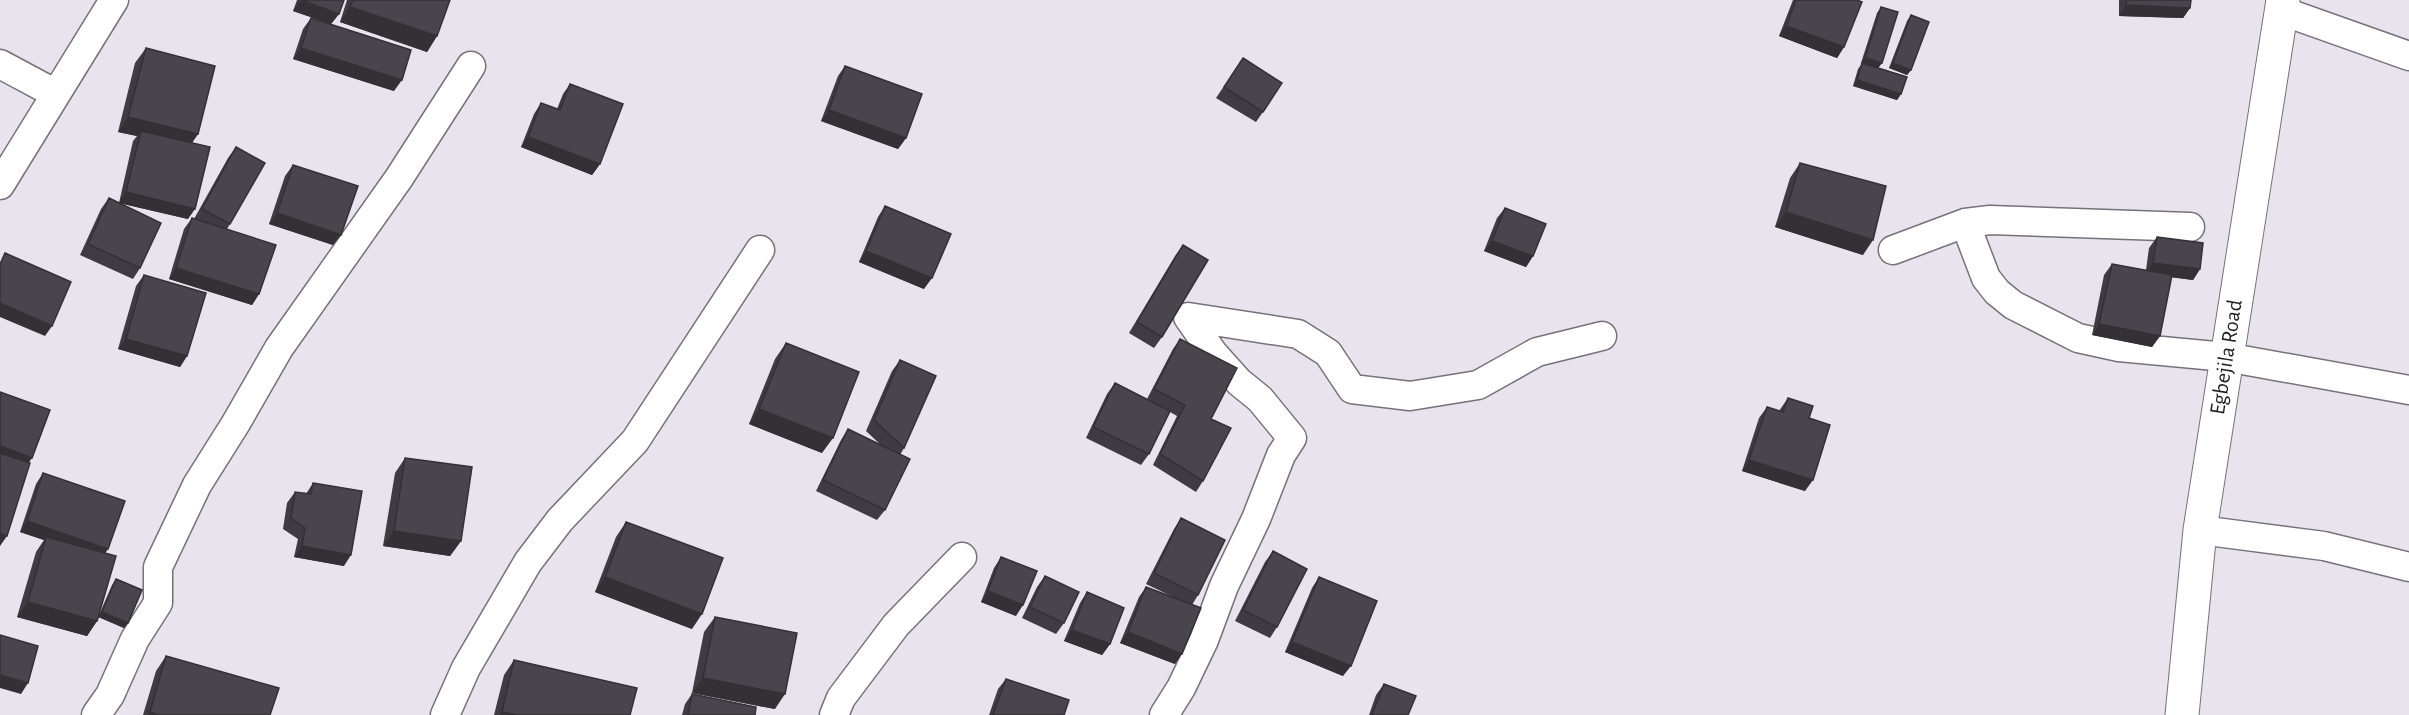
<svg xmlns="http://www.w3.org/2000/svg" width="2409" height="715" font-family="'Alegreya Sans',sans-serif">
<rect width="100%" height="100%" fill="#e8e3ed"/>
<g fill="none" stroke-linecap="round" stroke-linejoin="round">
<defs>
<path id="minor" d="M2282,11L2409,56
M0,64L56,94
M0,185L114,0
M1965,223L1986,278L1997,292L2013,305L2078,338L2119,347L2226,357L2409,390
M1893,250L1965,223L1990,220L2190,227
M2200,530L2324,546L2409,567
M96,715L110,695L135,639L158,603V567L197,485L236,423L279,348L399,178L471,66
M445,715L466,668L528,562L560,520L635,441L760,250
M834,715L841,698L896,625L962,557
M1164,715L1181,688L1204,640L1224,586L1256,519L1281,455L1292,438L1260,399L1239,382L1213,353L1188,317L1298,334L1328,353L1352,389L1410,396L1478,385L1537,352L1602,336"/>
<path id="tertiary" d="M2182,715L2200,530L2283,0"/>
</defs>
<!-- minor casing -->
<use href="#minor" stroke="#76717a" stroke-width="31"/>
<!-- tertiary casing -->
<use href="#tertiary" stroke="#76717a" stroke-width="35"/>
<!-- minor -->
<use href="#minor" stroke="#fff" stroke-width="28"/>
<!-- tertiary -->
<use href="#tertiary" stroke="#fff" stroke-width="33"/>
</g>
<!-- wall -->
<path fill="#3f3b42" d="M297,0H344L339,14L331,24L293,11Z
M347,0H450L437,36L427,52L340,22Z
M1793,0H1857L1844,47L1837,58L1779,36Z
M2119,0H2191L2190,8L2183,18L2119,16Z
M1881,7L1882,63L1878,68L1901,94L1897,100L1853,86L1858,69L1862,64L1861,63L1877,13Z
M1911,15V70L1907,75L1889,68L1907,21Z
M311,18L394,91L293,59L303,29Z
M146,48L198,134L192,143L188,219L119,203L133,141L137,136L118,132L135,63Z
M1243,58L1263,112L1256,122L1216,98Z
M845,66L906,138L898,149L821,121L838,76Z
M570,84L600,164L592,175L521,147L534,114L541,103L557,109L563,94Z
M236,147L230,224L227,229L259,294L252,305L169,279L184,229L192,218L194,219L228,158Z
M1800,163L1863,255L1775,227L1790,178Z
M293,165L333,245L269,224L285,176Z
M109,198L140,268L133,279L80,255L101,209Z
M885,206L924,289L859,262L878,217Z
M1505,208L1533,256L1526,267L1484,251L1497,218Z
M2157,237L2200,269L2193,280L2171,277L2160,336L2152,347L2092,335L2104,275L2112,264L2146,270L2149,248Z
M1183,245L1162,337L1154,348L1129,333L1175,256Z
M144,275L187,356L180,367L118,349L136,286Z
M1180,339L1211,419L1203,481L1196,492L1153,465L1177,416L1170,412L1149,454L1141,465L1086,438L1107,394L1115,383L1147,399L1173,349Z
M786,343L822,453L749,424L775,359Z
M900,360L904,448L900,455L885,510L877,520L816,491L841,440L848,429L883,447L866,431L892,371Z
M1788,398L1809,418L1805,491L1742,471L1759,418L1767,407L1779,411Z
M405,458L461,541L450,556L383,546L395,473Z
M43,473L105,553L99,615L112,585L116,579L128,623L124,628L99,617L97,621L87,636L17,617L36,552L44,540L20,532L36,484Z
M313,483L344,566L294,557L298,539L283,529L287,503L295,492L306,494Z
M1181,518L1198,595L1192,605L1175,664L1120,643L1139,597L1146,587L1173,597L1146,584L1174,529Z
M626,522L692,629L595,592L616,537Z
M1273,551L1277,627L1270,638L1235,621L1265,562Z
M1001,557L1016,616L981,602L994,568Z
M1045,576L1064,623L1056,634L1022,618L1037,587Z
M1319,577L1343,676L1285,652L1312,588Z
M1087,592L1110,644L1102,655L1064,641L1080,603Z
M715,617L775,709L692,693L704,632Z
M166,656L270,715H143L156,671Z
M514,660L630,715H494L504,675Z
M1006,679L1064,715H989L998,689Z
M1384,684L1408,715H1369L1376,695Z
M692,694L755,715H682L685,704Z"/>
<!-- shaded-wall -->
<path fill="#333036" d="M300,1L339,14L331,24L293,11Z
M2126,5L2190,8L2183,18L2119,16Z
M350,7L437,36L427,52L340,22Z
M1786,26L1844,47L1837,58L1779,36Z
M301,48L402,80L394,91L293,59Z
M1865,58L1882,63L1878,68L1861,63Z
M1893,63L1911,70L1907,75L1889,68Z
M1857,80L1901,94L1897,100L1853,86Z
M829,110L906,138L898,149L821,121Z
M128,117L198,134L187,149L141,131L137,136L118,132Z
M528,137L600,164L592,175L521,147Z
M126,192L195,209L188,219L119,203Z
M1786,212L1873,240L1863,255L1775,227Z
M277,213L341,235L333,245L269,224Z
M1492,241L1533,256L1526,267L1484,251Z
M866,251L932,278L924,289L859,262Z
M2153,263L2200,269L2193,280L2146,274Z
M176,268L259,294L252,305L169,279Z
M0,303L52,326L45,336L0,317Z
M2099,324L2160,336L2152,347L2092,335Z
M126,339L187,356L180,367L118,349Z
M759,409L833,438L822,453L749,424Z
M0,446L32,458L25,468L0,459Z
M1749,460L1813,480L1805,491L1742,471Z
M27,521L108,549L101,560L46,537L44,540L20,532Z
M394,531L461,541L450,556L383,546Z
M0,533L7,536L0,546Z
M302,546L351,555L344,566L294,557Z
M605,577L702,614L692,629L595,592Z
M988,591L1023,605L1016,616L981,602Z
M28,602L97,621L87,636L17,617Z
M102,612L128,623L124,628L98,617Z
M1072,630L1110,644L1102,655L1064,641Z
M1128,632L1182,654L1175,664L1120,643Z
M1292,642L1351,666L1343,676L1285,652Z
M0,675L28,683L21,694L0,688Z
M703,678L785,694L775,709L692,693Z
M150,712L160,715H148Z
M502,712L517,715H500Z"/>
<!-- building -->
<path fill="#49454d" stroke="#333036" stroke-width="1.5" d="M301,0H344L339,14Z
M353,0H450L437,36L350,7Z
M1796,0H1857L1862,2L1844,47L1786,26Z
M2126,0H2191L2190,8L2126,5Z
M1881,7L1898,12L1882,63L1865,58Z
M1911,15L1929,22L1911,70L1893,63Z
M311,18L411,50L402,80L301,48Z
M146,48L215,66L198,134L128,117Z
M1243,58L1282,83L1263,112L1224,87Z
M1862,63L1907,77L1901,94L1857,80Z
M845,66L922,94L906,138L829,110Z
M570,84L623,104L600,164L528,137L541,103L560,110Z
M141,131L210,147L195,209L126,192Z
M236,147L265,163L230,224L202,209Z
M1800,163L1886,186L1873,240L1786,212Z
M293,165L358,186L341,235L277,213Z
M109,198L161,223L140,268L88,244Z
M885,206L951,234L932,278L866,251Z
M1505,208L1546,224L1533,256L1492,241Z
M192,218L276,245L259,294L176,268Z
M2157,237L2203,243L2200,269L2153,263Z
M1183,245L1208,260L1162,337L1137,322Z
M5,253L71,282L52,326L0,303V264Z
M2112,264L2172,275L2160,336L2099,324Z
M144,275L206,293L187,356L126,339Z
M1180,339L1237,368L1211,419L1231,428L1203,481L1160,454L1185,405L1154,389Z
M786,343L859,372L833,438L759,409Z
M900,360L936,376L904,448L874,420Z
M1115,383L1170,411L1149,454L1093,427Z
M0,392L50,410L32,458L0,446Z
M1788,398L1813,406L1809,418L1830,425L1813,480L1749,460L1767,407L1783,412Z
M848,429L910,459L885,510L823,480Z
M0,453L30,463L7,536L0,533Z
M405,458L472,467L461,541L394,531Z
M43,473L125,501L108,549L27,521Z
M313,483L362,491L351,555L302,546L305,528L291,518L295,492L311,494Z
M1181,518L1225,540L1198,595L1154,573Z
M626,522L723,558L702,614L605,577Z
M46,537L116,556L97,621L28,602Z
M1273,551L1307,569L1277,627L1243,610Z
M1001,557L1037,571L1023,605L988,591Z
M1045,576L1079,592L1064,623L1030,607Z
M1319,577L1377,601L1351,666L1292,642Z
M116,579L142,590L128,623L102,612Z
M1146,587L1201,608L1182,654L1128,632Z
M1087,592L1124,608L1110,644L1072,630Z
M715,617L797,633L785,694L703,678Z
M0,635L38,646L28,683L0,675Z
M166,656L279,688L270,715H160L150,712Z
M514,660L637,688L630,715H517L502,712Z
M1006,679L1069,700L1064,715H993Z
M1384,684L1416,696L1408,715H1372Z
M692,694L756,707L755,715H688Z"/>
<g text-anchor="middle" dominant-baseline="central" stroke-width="6" stroke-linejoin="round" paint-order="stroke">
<!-- street labels -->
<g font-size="22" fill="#1f1d21" stroke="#fff">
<text transform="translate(2226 357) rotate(-81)">Egbejila Road</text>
</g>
</g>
</svg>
